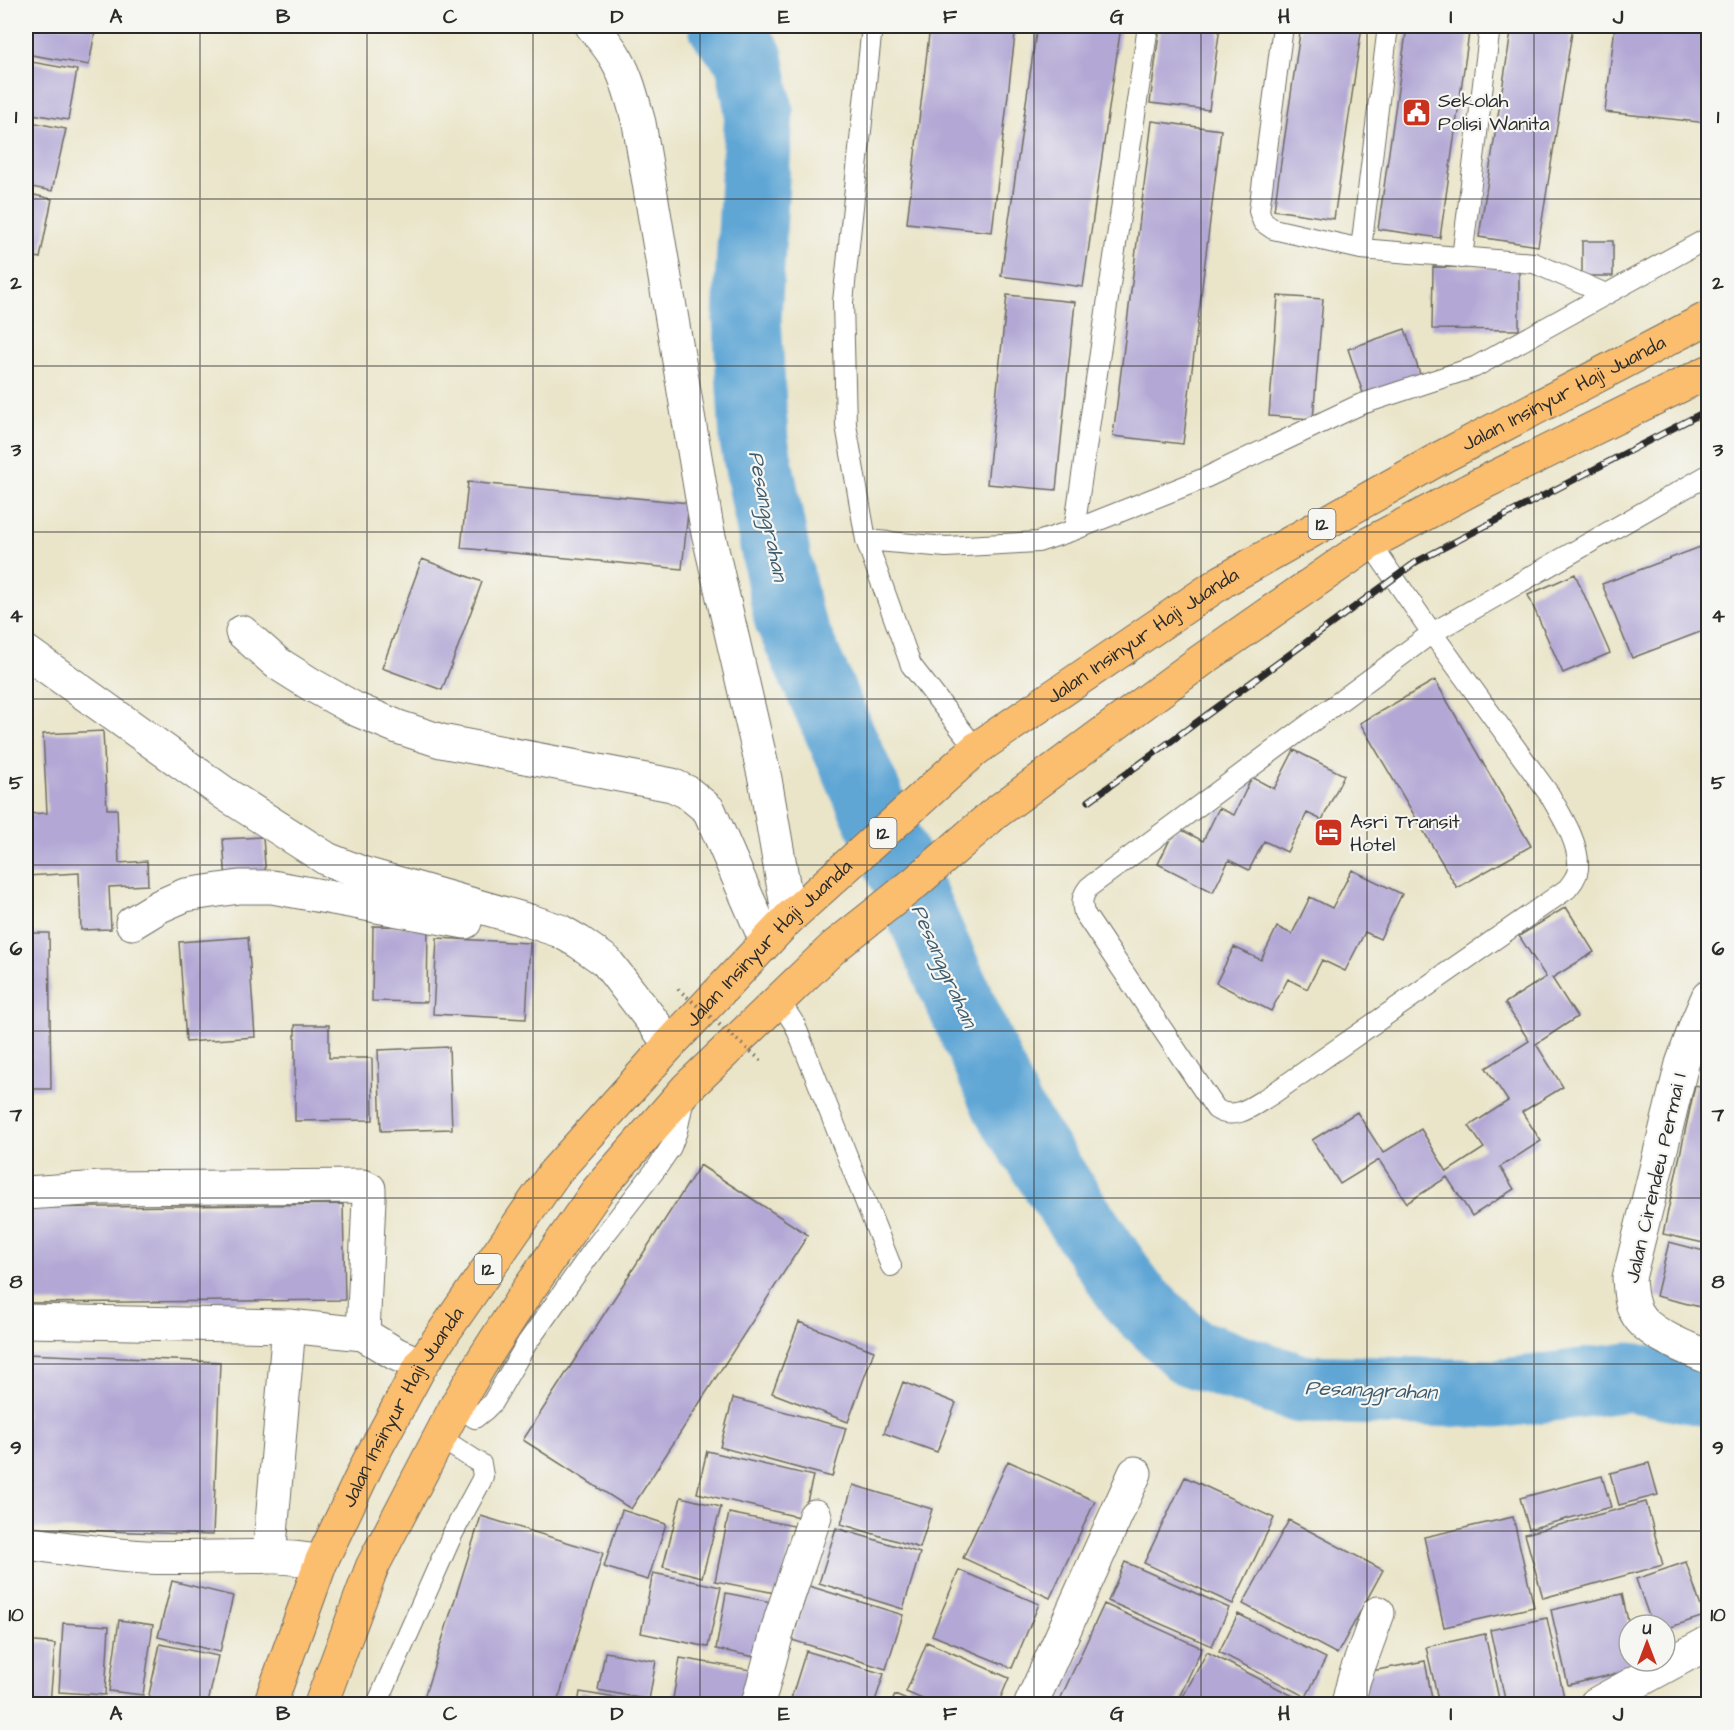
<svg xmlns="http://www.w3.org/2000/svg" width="1734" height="1730" font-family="'Architects Daughter',sans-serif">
<rect width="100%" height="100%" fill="#f6f6f2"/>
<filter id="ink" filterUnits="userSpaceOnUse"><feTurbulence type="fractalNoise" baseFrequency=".0167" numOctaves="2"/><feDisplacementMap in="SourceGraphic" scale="12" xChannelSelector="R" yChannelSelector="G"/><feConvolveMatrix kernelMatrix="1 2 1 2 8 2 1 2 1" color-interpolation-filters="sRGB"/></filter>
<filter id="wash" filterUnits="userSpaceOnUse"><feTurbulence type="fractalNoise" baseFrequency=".008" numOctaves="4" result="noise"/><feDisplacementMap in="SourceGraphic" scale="24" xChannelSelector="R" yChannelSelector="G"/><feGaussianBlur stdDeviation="1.35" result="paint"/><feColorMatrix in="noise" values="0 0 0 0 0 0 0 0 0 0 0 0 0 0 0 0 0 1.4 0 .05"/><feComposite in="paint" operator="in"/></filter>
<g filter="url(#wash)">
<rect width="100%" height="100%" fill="#eae5c9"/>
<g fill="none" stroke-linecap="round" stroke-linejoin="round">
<!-- river -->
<path stroke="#5ea6d5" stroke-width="69" d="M723,26L749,58L759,111L747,318L754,441L788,617L1008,1109L1074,1210L1134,1298L1190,1352L1301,1389L1497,1394L1629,1377L1708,1392"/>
</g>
<g id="blocks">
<!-- building -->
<path fill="#b3a8d5" d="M26,26H96L89,65L26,54Z
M930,26H1016L992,232L907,223Z
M1037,26H1121L1083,287L1001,276Z
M1160,26H1220L1209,110L1150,103Z
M1301,26H1362L1334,219L1274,210Z
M1407,26H1470L1440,238L1378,229Z
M1512,26H1573L1538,246L1479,237Z
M1615,26H1708V123L1605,112Z
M26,61L77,70L68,120L26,113Z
M26,121L66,129L52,191L26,186Z
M1152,121L1221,130L1183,444L1113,436Z
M26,193L52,199L40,258L26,255Z
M1582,241H1613V276H1582Z
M26,259L36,261L27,309H26Z
M1433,267L1519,268V330L1432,329Z
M1007,295L1075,302L1056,490L987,484Z
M1278,296L1323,299L1313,419L1269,416Z
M1405,329L1422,380L1365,399L1348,349Z
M468,482L689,503L682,569L461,548Z
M1708,544V629L1632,658L1602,584Z
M422,559L482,582L442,690L382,668Z
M1575,574L1610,653L1563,673L1528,595Z
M1435,680L1531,846L1457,888L1360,723Z
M103,731L107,809H117L119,863L147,861L148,885L109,887L111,929L81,930L79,873L26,876V814L47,813L43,734Z
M1294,750L1344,775L1322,820L1307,813L1287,852L1264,841L1249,870L1229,860L1213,892L1158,864L1176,827L1203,841L1219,808L1234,815L1252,777L1274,789Z
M263,837L266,879L226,882L223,839Z
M1352,870L1402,894L1380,939L1365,932L1345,971L1322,960L1307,989L1288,979L1271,1011L1216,983L1234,947L1261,960L1277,927L1292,934L1310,897L1332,908Z
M1566,907L1594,952L1552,978L1577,1017L1536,1044L1563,1087L1522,1112L1541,1141L1500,1167L1514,1189L1472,1216L1447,1177L1407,1203L1379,1160L1340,1184L1312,1140L1357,1112L1383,1153L1421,1129L1447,1172L1484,1148L1469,1126L1508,1101L1486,1068L1529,1041L1505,1003L1546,977L1519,936Z
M373,926L428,927L427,1002L372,1001Z
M26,933H49L51,1089H26Z
M248,937L255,1037L186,1042L179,942Z
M437,938L530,943L526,1019L433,1014Z
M295,1025H329V1058H372L373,1120L295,1121Z
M449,1047L452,1129L381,1131L378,1050Z
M1695,1085L1708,1088V1244L1663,1234Z
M700,1165L808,1235L631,1509L523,1440Z
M343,1204L345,1300L26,1303V1208Z
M1669,1242L1708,1252V1309L1656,1296Z
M799,1322L874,1351L848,1422L772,1393Z
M26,1354L220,1362L213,1535L26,1528Z
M903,1382L956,1403L937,1452L884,1433Z
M733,1398L846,1428L832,1477L720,1447Z
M707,1451L813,1476L803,1518L697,1493Z
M1008,1461L1095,1501L1050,1598L963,1558Z
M1649,1463L1658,1495L1619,1505L1610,1473Z
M1602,1476L1611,1507L1529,1529L1520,1498Z
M1185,1477L1274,1518L1233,1604L1144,1563Z
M853,1485L932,1509L920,1548L841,1524Z
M681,1497L721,1507L702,1577L663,1567Z
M1646,1502L1663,1565L1543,1598L1525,1534Z
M622,1510L666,1524L648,1580L604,1567Z
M729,1513L794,1526L780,1594L715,1581Z
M481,1516L603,1553L557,1704H422Z
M1513,1517L1534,1607L1444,1627L1424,1537Z
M1289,1520L1383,1570L1337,1654L1243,1604Z
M836,1528L920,1553L903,1609L819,1583Z
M1125,1562L1229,1608L1212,1646L1108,1601Z
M1686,1562L1704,1616L1665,1629V1625H1652L1636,1579Z
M959,1570L1039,1604L1012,1668L932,1635Z
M653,1573L721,1587L708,1647L641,1633Z
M172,1581L233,1596L220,1652L158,1637Z
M809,1586L903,1615L886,1669L792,1640Z
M726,1593L776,1603L765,1659L716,1649Z
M1622,1594L1629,1625V1661H1638L1640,1668L1568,1685L1551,1610Z
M1104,1604L1202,1648L1176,1704H1058Z
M1238,1614L1326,1658L1306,1697L1219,1652Z
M1547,1618L1565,1702L1553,1704H1506L1490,1630Z
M119,1620L153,1625L143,1695L109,1691Z
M63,1623L109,1626L105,1695L59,1692Z
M1485,1634L1500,1704H1439L1426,1647Z
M26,1641L55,1644L50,1704H26Z
M927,1642L1009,1678L998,1704H934L906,1692Z
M160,1644L218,1656L208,1704H147Z
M806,1651L884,1674L874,1704H800L790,1702Z
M605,1652L656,1661L649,1700L598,1690Z
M1207,1652L1297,1698L1294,1704H1179Z
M680,1658L757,1671L751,1704H672Z
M1425,1661L1433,1704H1367L1361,1673Z
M580,1692L644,1703V1704H578Z
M895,1695L916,1704H891Z"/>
</g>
</g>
<g filter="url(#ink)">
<use href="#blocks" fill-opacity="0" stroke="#6e6c62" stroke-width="1.5"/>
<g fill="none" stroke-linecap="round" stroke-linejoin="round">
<defs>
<path id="service" d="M872,26L843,302L846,425L866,540L946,547L1038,542L1074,530L1205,478L1359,405L1475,367L1708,238
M1283,26L1259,211L1263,222L1273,229L1361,249L1534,263L1606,294
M1361,249L1388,26
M1462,258L1490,26
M1074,530L1148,26
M866,540L911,665L976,749
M1370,543L1432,633L1089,887C1082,896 1081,902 1084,913L1216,1109C1235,1122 1255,1104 1271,1095L1567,889C1572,883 1577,877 1578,869C1580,843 1561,815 1549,794L1432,633L1708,475
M779,1000L795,1025L891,1266
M456,1406L475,1418L485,1410L492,1403L527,1343L596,1246L656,1169L671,1147L677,1131L684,1098
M377,1704L453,1533L481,1481L483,1476L481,1464L439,1437"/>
<path id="minor" d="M592,26C601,37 610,47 617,60C628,79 633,102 639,123L707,528L765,779L789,918
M242,632L277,663L312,685L355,709L398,727L441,741L672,785L687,792L709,810L766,941
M26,652L227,795L327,859L362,873L530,921L560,931L579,942L606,961L670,1044
M132,923L160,906L185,895L239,887H272L465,922
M1708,997L1696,1025L1682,1064L1629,1278C1630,1290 1630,1303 1637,1314C1648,1334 1688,1349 1708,1357
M26,1193L101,1188L363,1186L369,1189V1199L363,1334
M26,1321L289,1326L363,1334L396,1354L421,1365
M26,1543C65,1548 105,1555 145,1557C203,1560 263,1551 321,1562
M269,1557L289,1326
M758,1704L781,1618L815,1516
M1031,1704L1135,1473
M1348,1704L1354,1679L1378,1613
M1596,1704L1708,1643"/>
<g id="trunk">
<path id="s1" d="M270,1704L321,1562L368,1463L421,1365L555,1172L670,1044L789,918L976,749L1223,581L1442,457L1708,318"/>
<path d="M321,1704L372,1567L456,1406L483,1360L524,1296L597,1191L686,1089L779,1000L834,947L916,882L994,814L1202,660L1370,543L1479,485L1708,372"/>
</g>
</defs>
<!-- service casing -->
<use href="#service" stroke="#6e6c62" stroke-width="22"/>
<!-- minor casing -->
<use href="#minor" stroke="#6e6c62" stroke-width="35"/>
<!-- trunk casing -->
<use href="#trunk" stroke="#6e6c62" stroke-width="35"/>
<!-- service -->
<use href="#service" stroke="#fff" stroke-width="20"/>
<!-- minor -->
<use href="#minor" stroke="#fff" stroke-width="33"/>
<!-- trunk -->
<use href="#trunk" stroke="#fbbd6e" stroke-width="33"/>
<defs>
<path id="rail" d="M1089,801L1416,562L1708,410"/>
</defs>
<!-- rail casing -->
<use href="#rail" stroke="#2b2b2b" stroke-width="7"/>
<!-- rail -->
<use href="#rail" stroke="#f6f6f2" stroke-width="4.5" stroke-dasharray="14" stroke-linecap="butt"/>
<!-- path-bridge -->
<path stroke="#6e6c62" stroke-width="4" stroke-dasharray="1.5 4.5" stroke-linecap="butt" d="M678,989L764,1063"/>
</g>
</g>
<!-- grid -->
<path fill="none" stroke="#2b2b2b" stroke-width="1.5" stroke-opacity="0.55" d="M200,26V1704M367,26V1704M533,26V1704M700,26V1704M867,26V1704M1034,26V1704M1201,26V1704M1367,26V1704M1534,26V1704M26,199H1708M26,366H1708M26,532H1708M26,699H1708M26,865H1708M26,1031H1708M26,1198H1708M26,1364H1708M26,1531H1708"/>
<!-- icons -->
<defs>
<symbol id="civic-square" viewBox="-11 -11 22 22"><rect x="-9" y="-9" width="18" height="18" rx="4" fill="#c8321e" stroke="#f6f6f2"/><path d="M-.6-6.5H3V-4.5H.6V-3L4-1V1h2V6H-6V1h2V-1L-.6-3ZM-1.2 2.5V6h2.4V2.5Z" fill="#fff"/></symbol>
<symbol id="hotel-square" viewBox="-11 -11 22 22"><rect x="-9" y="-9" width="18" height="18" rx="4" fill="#c8321e" stroke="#f6f6f2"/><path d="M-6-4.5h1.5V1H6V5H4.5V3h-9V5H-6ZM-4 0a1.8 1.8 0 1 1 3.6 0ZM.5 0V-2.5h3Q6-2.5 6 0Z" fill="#fff"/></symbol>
</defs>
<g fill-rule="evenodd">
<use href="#civic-square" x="1400" y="96" width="33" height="33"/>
<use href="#hotel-square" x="1312" y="816" width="33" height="33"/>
</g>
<g text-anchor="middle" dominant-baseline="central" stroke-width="4.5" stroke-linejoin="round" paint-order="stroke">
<!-- shield labels -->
<g fill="#f6f6f2" stroke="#686867" stroke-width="1.5">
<rect x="1308.5" y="509" width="27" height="30" rx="4.5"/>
<rect x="869.5" y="818" width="27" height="30" rx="4.5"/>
<rect x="474.5" y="1254" width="27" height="30" rx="4.5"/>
</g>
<g font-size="18" font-weight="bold" fill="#2b2b2b">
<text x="1322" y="524">12</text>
<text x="883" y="833">12</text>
<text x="488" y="1269">12</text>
</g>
<!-- poi labels -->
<g font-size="20" fill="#2b2b2b" stroke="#f6f6f2" text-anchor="start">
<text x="1438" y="101">Sekolah<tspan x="1438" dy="23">Polisi Wanita</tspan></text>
<text x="1350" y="822">Asri Transit<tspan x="1350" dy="23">Hotel</tspan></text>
</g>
<!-- street labels -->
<g font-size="20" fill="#2b2b2b" stroke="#f6f6f2">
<text stroke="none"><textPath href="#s1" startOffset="1892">Jalan Insinyur Haji Juanda</textPath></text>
<text stroke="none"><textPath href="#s1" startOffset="1406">Jalan Insinyur Haji Juanda</textPath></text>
<text stroke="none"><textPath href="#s1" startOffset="920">Jalan Insinyur Haji Juanda</textPath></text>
<text transform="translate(1656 1178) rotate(-77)">Jalan Cirendeu Permai I</text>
<text stroke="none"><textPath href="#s1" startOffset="326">Jalan Insinyur Haji Juanda</textPath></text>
</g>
<!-- water labels -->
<g font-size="21" font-style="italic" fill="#3f5c6f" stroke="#f6f6f2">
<text transform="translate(768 516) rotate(79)">Pesanggrahan</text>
<text transform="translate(944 966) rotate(66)">Pesanggrahan</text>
<text transform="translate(1371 1390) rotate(2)">Pesanggrahan</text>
</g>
</g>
<!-- margin -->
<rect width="1734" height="1730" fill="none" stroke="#f6f6f2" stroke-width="66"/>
<!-- north arrow -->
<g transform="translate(1647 1643)"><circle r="28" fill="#f6f6f2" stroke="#a5a5a2" stroke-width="1.5"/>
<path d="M0-4.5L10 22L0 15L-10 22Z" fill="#c8321e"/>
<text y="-9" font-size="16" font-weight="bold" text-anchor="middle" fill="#2b2b2b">U</text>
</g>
<rect x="33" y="33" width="1668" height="1664" fill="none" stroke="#2b2b2b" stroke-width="2"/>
<g font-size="20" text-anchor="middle" font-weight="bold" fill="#2b2b2b">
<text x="116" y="23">A</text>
<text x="283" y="23">B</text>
<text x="450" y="23">C</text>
<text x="617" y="23">D</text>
<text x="784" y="23">E</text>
<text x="950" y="23">F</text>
<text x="1117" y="23">G</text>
<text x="1284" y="23">H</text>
<text x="1451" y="23">I</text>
<text x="1618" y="23">J</text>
<text x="16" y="123">1</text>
<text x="1718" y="123">1</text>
<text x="16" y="289">2</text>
<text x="1718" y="289">2</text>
<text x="16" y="456">3</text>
<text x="1718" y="456">3</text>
<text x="16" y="622">4</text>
<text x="1718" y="622">4</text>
<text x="16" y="789">5</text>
<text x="1718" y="789">5</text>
<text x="16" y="955">6</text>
<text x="1718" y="955">6</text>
<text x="16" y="1121">7</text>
<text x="1718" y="1121">7</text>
<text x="16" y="1288">8</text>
<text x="1718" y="1288">8</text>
<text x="16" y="1454">9</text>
<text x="1718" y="1454">9</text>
<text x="16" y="1621">10</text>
<text x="1718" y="1621">10</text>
<text x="116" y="1720">A</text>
<text x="283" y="1720">B</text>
<text x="450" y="1720">C</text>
<text x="617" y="1720">D</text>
<text x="784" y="1720">E</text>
<text x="950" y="1720">F</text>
<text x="1117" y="1720">G</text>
<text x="1284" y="1720">H</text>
<text x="1451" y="1720">I</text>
<text x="1618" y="1720">J</text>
</g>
</svg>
